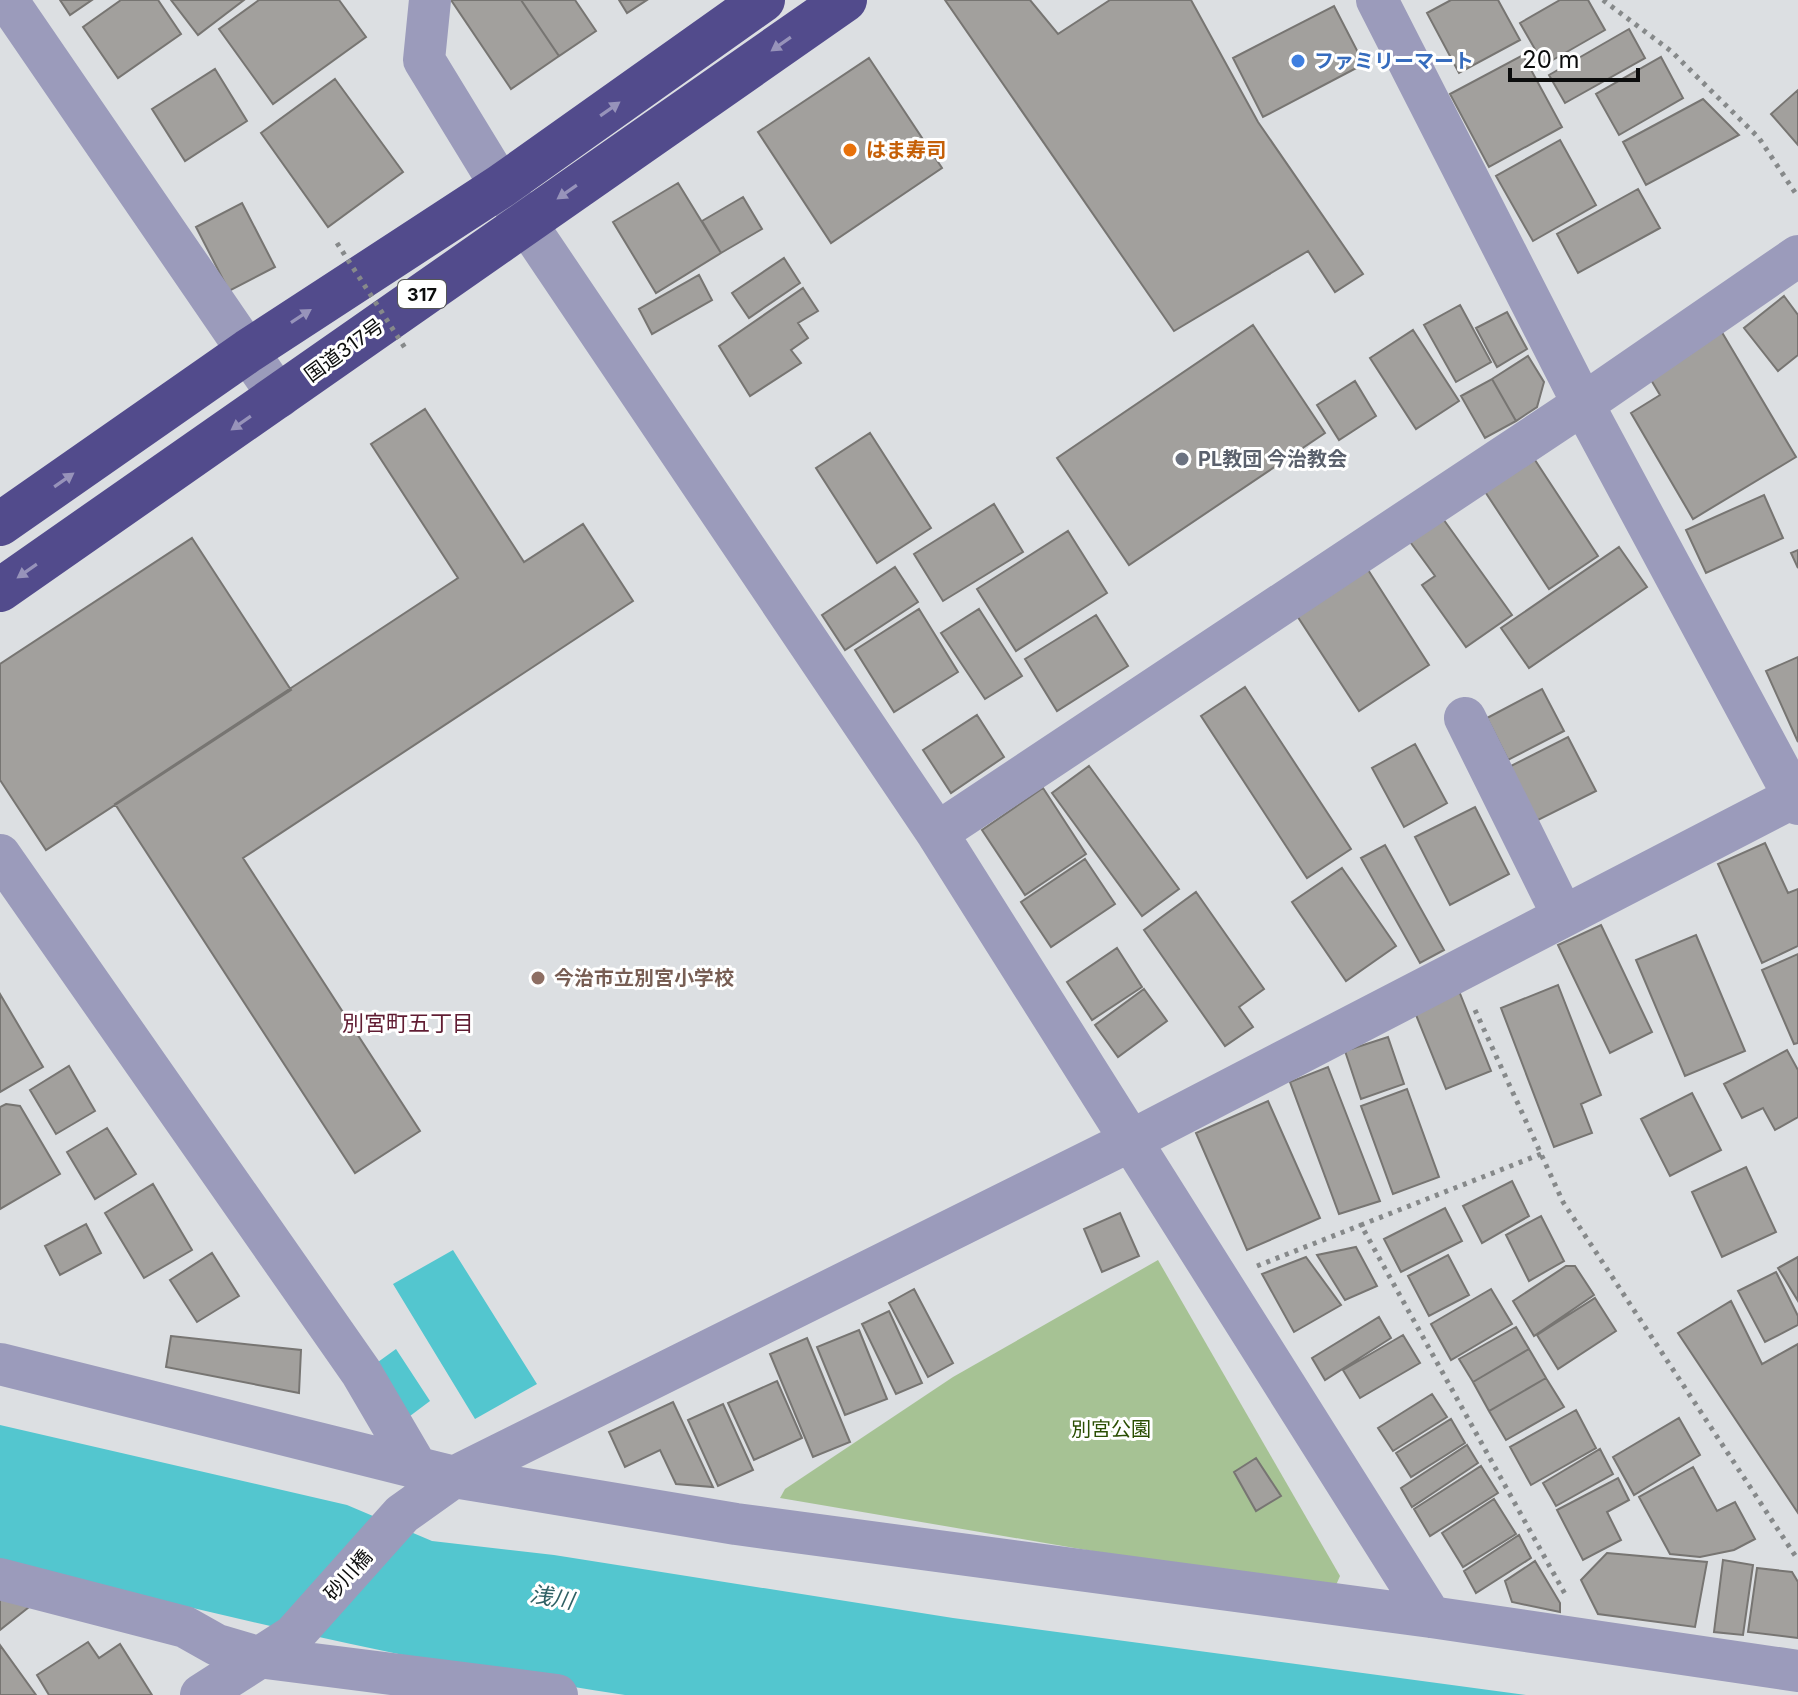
<svg xmlns="http://www.w3.org/2000/svg" width="1798" height="1695" font-family="Inter,'Noto Sans JP',sans-serif">
<rect width="100%" height="100%" fill="#dcdfe2"/>
<!-- green -->
<path fill="#a6c294" d="M1158,1260L1340,1576L1333,1592L780,1498L785,1489L953,1377Z"/>
<!-- water -->
<path fill="#53c6cf" d="M453,1250L537,1384L475,1419L393,1284Z
M396,1349L430,1401L410,1416L378,1362Z
M0,1425L347,1505L432,1541L554,1555L953,1618L1526,1695H625C415,1664 207,1611 0,1562Z"/>
<!-- building -->
<path fill="#a2a09d" stroke="#777572" stroke-width="2" d="M60,0H92L70,15Z
M121,0H158L181,34L118,78L83,27Z
M171,0H244L198,35Z
M259,0H339L366,37L273,104L219,29Z
M451,0H521L559,56L511,89Z
M521,0H575L596,31L559,56Z
M619,0H647L627,13Z
M945,0H1030L1058,34L1110,0H1191L1258,122L1363,274L1335,292L1308,251L1174,331Z
M1451,0H1498L1520,40L1459,73L1427,13Z
M1560,0H1588L1605,30L1544,65L1520,23Z
M1334,6L1364,64L1263,117L1233,58Z
M1629,29L1645,58L1565,103L1549,75Z
M1523,55L1562,127L1489,167L1450,94Z
M1661,57L1683,98L1619,135L1596,94Z
M869,58L942,168L831,243L758,132Z
M215,69L247,121L185,161L152,109Z
M335,79L403,172L328,227L261,133Z
M1798,90V145L1771,114Z
M1703,99L1739,135L1646,185L1623,142Z
M1560,140L1596,205L1533,241L1496,176Z
M678,183L721,253L656,293L613,222Z
M1638,189L1660,228L1578,273L1557,234Z
M743,197L762,229L721,253L702,221Z
M242,203L275,267L229,291L196,227Z
M784,258L800,283L749,318L732,293Z
M699,275L712,300L652,334L639,309Z
M803,288L818,311L798,323L808,338L791,350L801,363L750,396L719,346Z
M1784,296L1798,315V355L1778,371L1744,328Z
M1460,305L1491,362L1456,382L1424,325Z
M1507,312L1527,349L1497,367L1476,328Z
M1253,325L1325,433L1129,565L1057,458Z
M1720,329L1796,457L1693,519L1631,413L1660,395L1647,373Z
M1413,330L1459,401L1416,429L1370,358Z
M1528,356L1544,382L1537,407L1516,421L1492,379Z
M1492,379L1516,421L1485,438L1461,396Z
M1355,381L1376,416L1339,440L1317,405Z
M425,409L524,562L583,524L633,601L243,858L420,1131L355,1173L115,804L458,578L371,444Z
M870,433L931,528L877,563L816,468Z
M1531,454L1598,556L1549,589L1482,487Z
M1764,495L1783,538L1706,573L1686,530Z
M994,504L1023,552L943,601L914,554Z
M1441,516L1512,615L1466,647L1422,585L1435,576L1408,539Z
M1068,531L1107,593L1016,651L977,589Z
M192,538L291,690L46,850L0,780V664Z
M1619,547L1647,587L1529,668L1501,628Z
M1798,550V568L1791,553Z
M1363,562L1429,665L1359,711L1292,608Z
M895,567L918,602L845,650L822,615Z
M919,609L958,672L894,712L855,650Z
M979,609L1022,676L985,699L941,633Z
M1096,615L1128,666L1057,711L1025,659Z
M1798,657V742L1766,671Z
M1245,687L1351,849L1307,878L1201,716Z
M1542,689L1564,731L1508,760L1487,718Z
M977,715L1004,757L951,793L923,750Z
M1568,737L1596,791L1532,823L1505,769Z
M1415,744L1447,803L1404,827L1372,768Z
M1089,766L1179,889L1142,916L1052,793Z
M1043,788L1086,854L1025,895L982,830Z
M1475,807L1509,874L1450,905L1415,837Z
M1765,843L1788,893L1798,889V946L1762,963L1718,864Z
M1385,845L1444,950L1420,963L1361,858Z
M1085,859L1115,904L1051,947L1021,902Z
M1342,868L1396,946L1346,981L1292,902Z
M1196,892L1264,989L1239,1007L1253,1027L1225,1046L1144,930Z
M1601,925L1652,1032L1610,1053L1558,945Z
M1696,935L1745,1051L1685,1076L1636,960Z
M1117,948L1142,987L1092,1020L1067,982Z
M1798,954V1043L1794,1044L1762,970Z
M1558,985L1601,1095L1581,1104L1592,1133L1554,1147L1501,1008Z
M1144,989L1167,1021L1118,1057L1095,1025Z
M1459,991L1491,1071L1446,1089L1414,1010Z
M0,994L43,1067L0,1092Z
M1388,1037L1404,1084L1361,1099L1345,1051Z
M1787,1050L1798,1070V1117L1775,1130L1763,1108L1742,1118L1724,1084Z
M69,1066L95,1111L56,1134L30,1090Z
M1328,1067L1380,1201L1339,1214L1290,1082Z
M1407,1089L1439,1177L1393,1194L1361,1106Z
M1692,1093L1721,1150L1670,1176L1641,1119Z
M1268,1101L1320,1218L1247,1250L1196,1133Z
M6,1104L20,1106L60,1174L0,1209V1107Z
M107,1128L136,1174L95,1199L67,1152Z
M1746,1167L1776,1232L1722,1257L1692,1192Z
M1512,1181L1529,1216L1482,1243L1463,1206Z
M153,1184L192,1250L144,1278L105,1213Z
M1445,1208L1462,1241L1401,1272L1384,1239Z
M1120,1213L1139,1256L1102,1272L1084,1229Z
M1541,1216L1564,1261L1529,1281L1506,1235Z
M86,1224L101,1253L60,1275L45,1246Z
M1356,1247L1377,1286L1345,1300L1317,1255Z
M212,1253L239,1296L197,1322L170,1280Z
M1448,1255L1469,1295L1429,1316L1408,1276Z
M1306,1257L1341,1305L1294,1332L1262,1274Z
M1798,1257V1301L1778,1268Z
M1566,1266H1575L1594,1295L1534,1336L1513,1301Z
M1776,1272L1798,1316V1325L1765,1342L1738,1291Z
M914,1289L953,1363L928,1377L889,1303Z
M1491,1289L1512,1324L1451,1360L1431,1324Z
M1595,1298L1616,1331L1558,1369L1537,1335Z
M1731,1301L1762,1364L1798,1344V1513L1678,1333Z
M889,1311L922,1383L896,1394L862,1324Z
M1379,1317L1391,1338L1325,1380L1312,1358Z
M1516,1327L1529,1349L1473,1382L1459,1359Z
M859,1330L887,1399L845,1415L817,1347Z
M1403,1335L1420,1363L1360,1398L1343,1370Z
M171,1336L301,1350L299,1393L166,1367Z
M807,1338L850,1442L813,1457L770,1354Z
M1529,1349L1546,1378L1489,1411L1473,1382Z
M1546,1378L1564,1407L1506,1440L1489,1411Z
M777,1381L802,1438L754,1460L728,1403Z
M1432,1394L1447,1417L1393,1451L1378,1428Z
M673,1402L713,1487L676,1484L660,1450L625,1467L609,1432Z
M723,1404L753,1470L718,1486L688,1420Z
M1576,1410L1596,1448L1531,1485L1510,1447Z
M1679,1418L1700,1455L1634,1495L1613,1457Z
M1451,1419L1465,1443L1411,1477L1396,1453Z
M1467,1445L1478,1463L1412,1507L1401,1488Z
M1600,1449L1613,1474L1556,1506L1543,1483Z
M1256,1458L1281,1496L1256,1511L1234,1472Z
M1481,1466L1498,1493L1430,1536L1414,1509Z
M1693,1467L1717,1511L1735,1502L1755,1539L1734,1550L1700,1557L1670,1554L1639,1497Z
M1618,1478L1629,1500L1607,1512L1621,1540L1583,1560L1557,1510Z
M1494,1499L1516,1534L1463,1567L1442,1533Z
M1519,1535L1531,1558L1476,1593L1464,1571Z
M1607,1553L1707,1562L1695,1627L1598,1614L1581,1580Z
M1723,1560L1753,1565L1743,1635L1714,1632Z
M1535,1561L1560,1603V1612L1512,1602L1505,1581Z
M1757,1568L1792,1572L1798,1582V1638L1748,1632Z
M0,1585L43,1596L0,1630Z
M88,1642L99,1658L120,1644L152,1695H49L37,1675Z
M0,1645L36,1695H0Z"/>
<g fill="none" stroke-linecap="round" stroke-linejoin="round">
<!-- path -->
<path stroke="#86898a" stroke-width="5" stroke-dasharray="4 6" stroke-linecap="butt" d="M1603,0L1671,51L1759,138L1798,197
M1475,1010L1563,1202L1798,1560
M1541,1154L1361,1225L1565,1594
M1257,1266L1361,1225"/>
<!-- minor -->
<path stroke="#9b9bbb" stroke-width="42" d="M7,0L279,397
M430,0L424,60L501,186L937,833L1431,1617
M1377,0L1583,404L1798,804
M1465,718L1563,916
M937,833L1583,404L1798,256
M0,855L361,1372L419,1471
M0,1364L454,1477L736,1524L1431,1617L1798,1671
M0,1579L185,1627L217,1645L258,1657L557,1695
M201,1695L293,1636L402,1514L454,1477L1130,1141L1798,795"/>
<!-- highway -->
<path stroke="#524b8c" stroke-width="44" d="M0,524L248,351L501,186L763,0
M0,590L845,0"/>
<!-- path-bridge -->
<path stroke="#86898a" stroke-width="5" stroke-dasharray="4 6" stroke-linecap="butt" d="M337,243L405,348"/>
</g>
<!-- one-way arrows -->
<defs><path id="oneway-solid" d="M-6-.8H1V-3.2L6.5 0L1 3.2V.8H-6Z" transform="scale(2)"/></defs>
<g fill="#9793ba">
<use href="#oneway-solid" transform="translate(781 44) rotate(145)"/>
<use href="#oneway-solid" transform="translate(610 109) rotate(-35)"/>
<use href="#oneway-solid" transform="translate(567 192) rotate(145)"/>
<use href="#oneway-solid" transform="translate(301 316) rotate(-33)"/>
<use href="#oneway-solid" transform="translate(241 423) rotate(145)"/>
<use href="#oneway-solid" transform="translate(64 480) rotate(-35)"/>
<use href="#oneway-solid" transform="translate(27 571) rotate(145)"/>
</g>
<!-- markers -->
<circle fill="#3f7fe0" stroke="#fff" stroke-width="3" cx="1298" cy="61" r="8"/>
<circle fill="#e8710a" stroke="#fff" stroke-width="3" cx="850" cy="150" r="8"/>
<circle fill="#6b7280" stroke="#fff" stroke-width="3" cx="1182" cy="459" r="8"/>
<circle fill="#8d6e63" stroke="#fff" stroke-width="3" cx="538" cy="978" r="8"/>
<g text-anchor="middle" dominant-baseline="central" stroke-width="6" stroke-linejoin="round" paint-order="stroke">
<!-- shield labels -->
<rect fill="#fff" stroke="#555656" stroke-width="2" x="398" y="280" width="48" height="28" rx="6"/>
<g font-size="18" font-weight="bold" fill="#0c0d0d">
<text x="422" y="294">317</text>
</g>
<!-- shop labels -->
<g font-size="20" font-weight="bold" fill="#366cbe" stroke="#fff" text-anchor="start">
<text x="1314" y="61">ファミリーマート</text>
</g>
<!-- food labels -->
<g font-size="20" font-weight="bold" fill="#c56008" stroke="#fff" text-anchor="start">
<text x="866" y="150">はま寿司</text>
</g>
<!-- street labels -->
<g font-size="20" fill="#0c0d0d" stroke="#fff">
<text transform="translate(344 350) rotate(-36)">国道317号</text>
<text transform="translate(348 1575) rotate(-48)">砂川橋</text>
</g>
<!-- worship labels -->
<g font-size="20" font-weight="bold" fill="#5b616d" stroke="#fff" text-anchor="start">
<text x="1198" y="459">PL教団 今治教会</text>
</g>
<!-- education labels -->
<g font-size="20" font-weight="bold" fill="#785e54" stroke="#fff" text-anchor="start">
<text x="554" y="978">今治市立別宮小学校</text>
</g>
<!-- park labels -->
<g font-size="20" fill="#2a4e02" stroke="#fff">
<text x="1111" y="1429">別宮公園</text>
</g>
<!-- neighbourhood labels -->
<g font-size="22" fill="#601c32" stroke="#fff">
<text x="408" y="1023">別宮町五丁目</text>
</g>
<!-- water labels -->
<g font-size="22" font-style="italic" fill="#2f6064" stroke="#fff">
<text transform="translate(552 1597) rotate(10)">浅川</text>
</g>
</g>
<!-- scale -->
<path d="M1510 68v12h128v-12" fill="none" stroke="#0c0d0d" stroke-width="4"/>
<text x="1522" y="68" font-size="24" fill="#0c0d0d" stroke="#ffffff" stroke-width="6" paint-order="stroke">20 m</text>
</svg>
